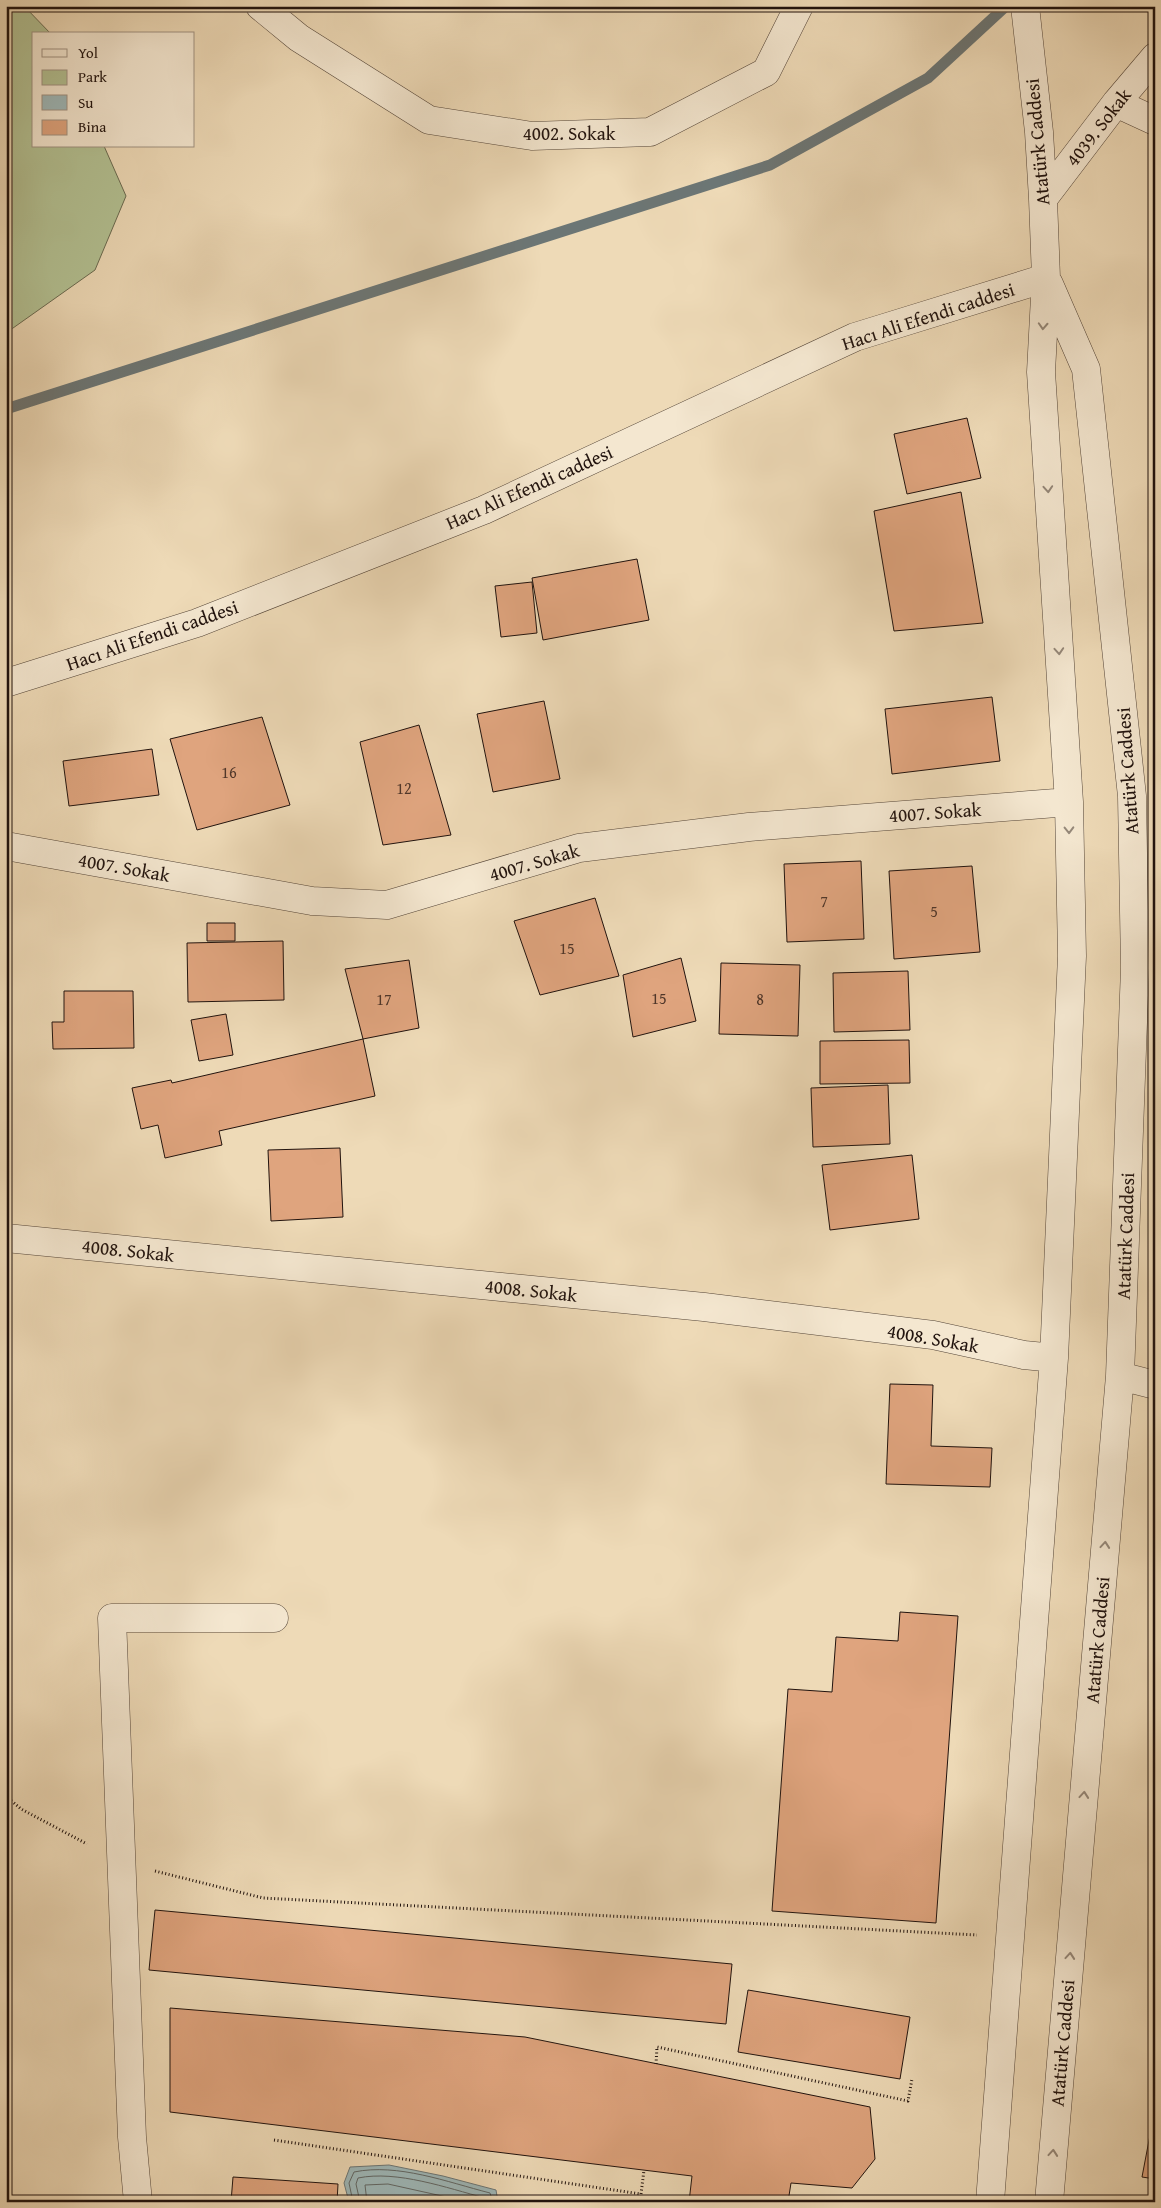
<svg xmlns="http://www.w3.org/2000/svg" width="1161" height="2208" font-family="'Gentium Book Plus',serif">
<rect width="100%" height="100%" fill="#eedab7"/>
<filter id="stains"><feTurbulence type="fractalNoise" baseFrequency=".004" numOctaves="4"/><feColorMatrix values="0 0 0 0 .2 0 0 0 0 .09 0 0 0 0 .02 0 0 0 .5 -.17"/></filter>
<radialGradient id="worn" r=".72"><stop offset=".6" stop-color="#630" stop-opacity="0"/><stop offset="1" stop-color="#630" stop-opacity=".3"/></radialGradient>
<!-- green -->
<path fill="#b3c193" stroke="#6a6a50" d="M6,6H24L51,34H34V146H104L126,196L95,270L6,333Z"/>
<!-- water -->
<path fill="#9eb8b9" stroke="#6c7675" d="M389,2165L443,2176L496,2190L498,2202H349L344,2183L350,2167Z"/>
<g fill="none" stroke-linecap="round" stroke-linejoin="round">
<!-- shore -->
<path stroke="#606664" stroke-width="1" d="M353,2202L349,2183L354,2172C398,2163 447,2182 490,2193L493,2202
M360,2202L356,2184L358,2178C397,2170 447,2188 485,2198L486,2202
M367,2202L365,2185L388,2184L469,2202"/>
<!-- stream -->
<path stroke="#6c7675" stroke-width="11" d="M6,409L770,165L928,78L1006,6"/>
</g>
<!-- building -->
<path fill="#dfa47e" stroke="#21130e" d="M967,418L981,478L907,494L894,434Z
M961,492L983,623L894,631L874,511Z
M637,559L649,620L543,640L532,578Z
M532,582L537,633L501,637L495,586Z
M992,697L1000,761L892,774L885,709Z
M544,701L560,779L493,792L477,714Z
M262,717L290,805L197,830L170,739Z
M419,725L451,835L383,845L360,742Z
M152,749L159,795L69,806L63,761Z
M861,861L864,939L787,942L784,864Z
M972,866L980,952L894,959L889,871Z
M595,898L619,976L540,995L514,921Z
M207,923H235V941H207Z
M283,941L284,1000L188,1002L187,943Z
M681,958L696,1021L633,1037L623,975Z
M409,960L419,1028L363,1039L345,969Z
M721,963L800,965L798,1036L719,1034Z
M908,971L910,1030L834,1032L833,973Z
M64,991H133L134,1048L53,1049L52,1022H64Z
M226,1014L233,1055L199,1061L191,1020Z
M363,1039L375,1096L219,1131L222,1145L165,1158L158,1125L141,1129L132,1088L171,1080L172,1083Z
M909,1040L910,1083L820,1084V1041Z
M888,1085L890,1144L813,1147L811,1088Z
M340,1148L343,1217L271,1221L268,1150Z
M912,1155L919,1219L830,1230L822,1165Z
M890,1384L933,1385L931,1446L992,1448L990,1487L886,1484Z
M900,1612L958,1616L936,1923L772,1911L788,1689L832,1692L836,1637L898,1641Z
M155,1910L732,1964L726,2024L149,1970Z
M748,1990L910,2017L900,2079L738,2052Z
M170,2008L525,2037L870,2107L875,2159L852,2188L791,2183L788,2202H689L692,2176L170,2112Z
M1150,2135L1155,2136V2179L1142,2177Z
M233,2177L338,2184L337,2202H231Z"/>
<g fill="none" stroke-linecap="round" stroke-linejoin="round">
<defs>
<path id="minor" d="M260,6L299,38L429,120L532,136L650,132L766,72L799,6
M1116,103L1155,121
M1043,199L1116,103L1155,57
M6,683L197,623L484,510L855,337L1046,278
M6,846L312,901L387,905L579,848L749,827L1069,802
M6,1238L704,1307L933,1335L1024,1355L1054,1358
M1120,1376L1155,1385
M138,2202L132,2137L112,1618H274
M990,2202L1054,1358L1072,956L1069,802L1041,372L1046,278L1043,199L1039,132L1025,6
M1049,2202L1120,1376L1135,968L1132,796L1086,369L1049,284"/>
</defs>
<!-- minor casing -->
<use href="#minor" stroke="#544538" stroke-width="29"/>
<!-- path -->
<path stroke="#21130e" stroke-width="3" stroke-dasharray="1 2.5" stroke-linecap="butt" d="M6,1796L21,1809L87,1844
M155,1871L263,1898L977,1935
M656,2064L657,2047L908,2101L912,2079
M1154,2128L1155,2129
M274,2140L641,2194L644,2170"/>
<!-- minor -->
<use href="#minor" stroke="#f4e7d0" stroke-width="28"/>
</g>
<!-- one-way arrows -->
<defs><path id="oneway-chevron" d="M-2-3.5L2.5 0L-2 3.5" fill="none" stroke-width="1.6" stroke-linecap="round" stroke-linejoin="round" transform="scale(1.25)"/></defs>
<g stroke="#958879">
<use href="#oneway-chevron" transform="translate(1043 326) rotate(93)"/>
<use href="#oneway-chevron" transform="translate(1048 489) rotate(86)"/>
<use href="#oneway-chevron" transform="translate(1059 651) rotate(86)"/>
<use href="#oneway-chevron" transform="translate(1069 830) rotate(89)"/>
<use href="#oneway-chevron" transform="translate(1105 1545) rotate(-85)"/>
<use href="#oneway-chevron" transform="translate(1084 1795) rotate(-85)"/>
<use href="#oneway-chevron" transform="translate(1070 1956) rotate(-85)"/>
<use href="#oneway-chevron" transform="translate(1053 2153) rotate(-85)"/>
</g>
<g text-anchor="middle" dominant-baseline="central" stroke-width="4.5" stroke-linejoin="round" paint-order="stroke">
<!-- number labels -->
<g font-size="16" fill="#50372a">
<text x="229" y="772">16</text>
<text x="404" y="788">12</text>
<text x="824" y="901">7</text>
<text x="934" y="911">5</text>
<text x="567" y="948">15</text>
<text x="659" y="998">15</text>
<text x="384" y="999">17</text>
<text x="760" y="999">8</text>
</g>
<!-- street labels -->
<g font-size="19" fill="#21130e" stroke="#f4e7d0">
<text transform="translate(1098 127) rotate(-52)">4039. Sokak</text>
<text x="569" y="133">4002. Sokak</text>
<text transform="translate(1037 142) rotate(-95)">Atatürk Caddesi</text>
<text transform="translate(928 316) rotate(-18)">Hacı Ali Efendi caddesi</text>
<text transform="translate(529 487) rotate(-24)">Hacı Ali Efendi caddesi</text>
<text transform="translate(152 635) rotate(-19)">Hacı Ali Efendi caddesi</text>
<text transform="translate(1127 771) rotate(-94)">Atatürk Caddesi</text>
<text transform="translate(935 812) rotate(-4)">4007. Sokak</text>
<text transform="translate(534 862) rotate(-16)">4007. Sokak</text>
<text transform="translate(124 867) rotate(10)">4007. Sokak</text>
<text transform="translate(1125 1236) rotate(-88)">Atatürk Caddesi</text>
<text transform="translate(128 1250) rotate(6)">4008. Sokak</text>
<text transform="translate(531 1290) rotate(6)">4008. Sokak</text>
<text transform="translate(933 1338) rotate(10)">4008. Sokak</text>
<text transform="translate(1097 1640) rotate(-85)">Atatürk Caddesi</text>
<text transform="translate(1062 2043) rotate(-85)">Atatürk Caddesi</text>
</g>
</g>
<!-- margin -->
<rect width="1161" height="2208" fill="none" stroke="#eedab7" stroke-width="25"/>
<rect x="8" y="8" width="1146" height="2193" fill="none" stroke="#21130e" stroke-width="2.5"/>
<rect x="12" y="12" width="1136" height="2183" fill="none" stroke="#21130e"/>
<!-- legend -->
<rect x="32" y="32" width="162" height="115" fill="#f4e7d0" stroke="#a09282"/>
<rect x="42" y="49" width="25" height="8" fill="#f4e7d0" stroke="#a09282"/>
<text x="78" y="58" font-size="15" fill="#21130e">Yol</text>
<rect x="42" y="70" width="25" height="15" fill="#b3c193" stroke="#a09282"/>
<text x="78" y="82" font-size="15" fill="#21130e">Park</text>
<rect x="42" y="95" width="25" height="15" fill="#9eb8b9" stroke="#a09282"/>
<text x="78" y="108" font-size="15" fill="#21130e">Su</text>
<rect x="42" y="120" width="25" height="15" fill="#dfa47e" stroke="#a09282"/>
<text x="78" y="132" font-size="15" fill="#21130e">Bina</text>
<rect width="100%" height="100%" filter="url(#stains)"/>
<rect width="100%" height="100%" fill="url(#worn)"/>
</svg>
